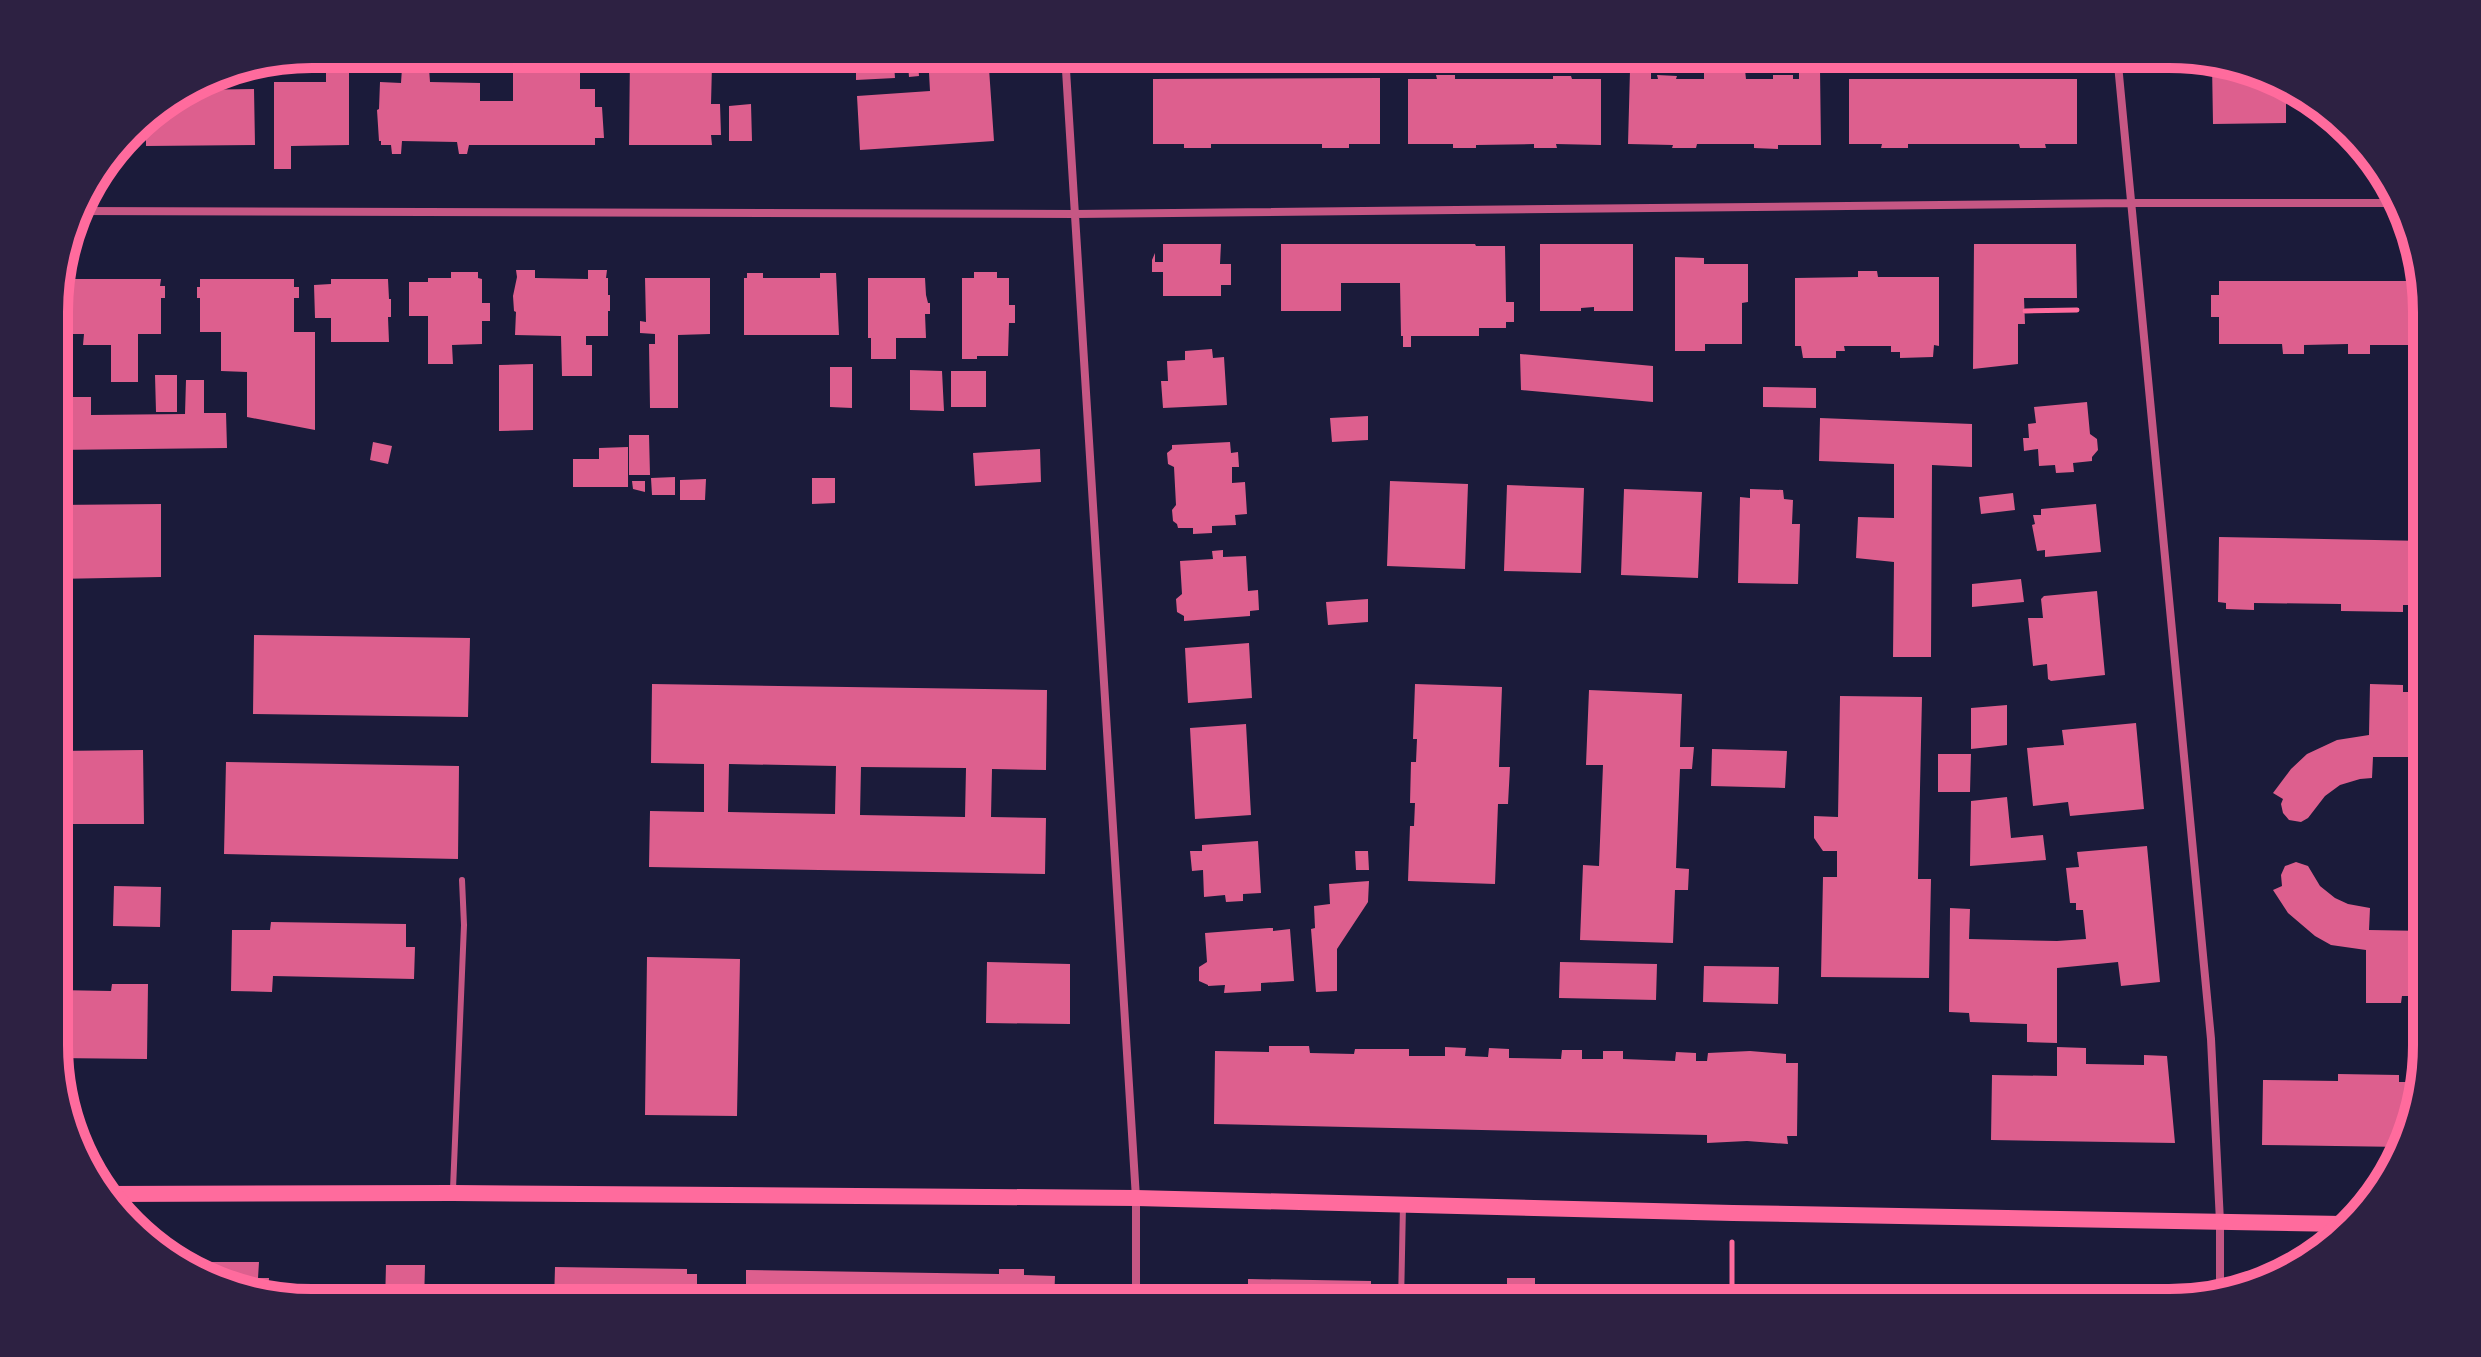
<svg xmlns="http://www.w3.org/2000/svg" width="2481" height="1357" font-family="'Noto Sans',sans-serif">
<rect width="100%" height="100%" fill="#1b1b3a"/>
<!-- building -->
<path fill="#dd5f8e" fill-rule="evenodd" d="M630,54H670V65H712L711,104H720L721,135H711L712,145H629Z
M928,54H988L994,141L860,150L857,96L930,91Z
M894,64L895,78L856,80V67Z
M918,64L919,76L909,77L908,65Z
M2212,64L2283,81L2286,84V123L2213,124Z
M513,66L580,68V89H595V107H602L604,138H595V145H469L467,154H459L457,142L402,141L401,154H392L391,145H381V141H379L377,110L379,109L380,82L401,83L402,68H429L430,82L480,83V101H513Z
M326,67H349V145L291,146V169H274V82H326Z
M1799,69L1820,70L1821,145H1778V149L1754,148V144H1697L1696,148H1672L1673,145L1628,144L1630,70H1651V79H1658L1657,75L1677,76L1676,79H1704V70L1725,69L1745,70L1746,79H1773V75H1793V79H1799Z
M1436,75H1455V79H1553V76H1571L1572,79H1601V145L1556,144L1557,148H1534V144L1476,145V148H1453V144H1408V79H1437Z
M1380,78V144H1349V148H1322V144H1211V148H1184V144H1153V79Z
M1849,79H2077V144H2045L2046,148H2020L2019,144H1908V148H1881L1882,144H1849Z
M254,89L255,145L146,146V116L188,90Z
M751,104L752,141H729V106Z
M2321,114L2325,117L2337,128H2322Z
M1163,244H1221L1220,264H1231V285H1221V296H1163V272H1152V260L1155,253V262H1163Z
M1281,244H1475L1476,246H1505L1506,302H1514V322H1506V328H1479V336H1411V347H1403V336H1401L1400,283H1341V311H1281Z
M1540,244H1633V311H1594V307L1581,308V311H1540Z
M1974,244H2076L2077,298H2024L2025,324H2018V364L1973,369Z
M1675,257L1704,258V264H1748V302L1742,303V344H1705V351H1675Z
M2410,269L2421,270L2425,279V345H2370V354H2348V344L2304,345V354H2283L2282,344H2219V317H2211V295H2219V281H2409Z
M516,270H535V278L588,279V270H607L606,278H608V295H610V311H608V336H586V345H592V376H562L561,336L515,335L516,312L514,311L513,296L517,277Z
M1858,271H1877L1878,277H1939V346L1934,345L1933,357L1900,358V352H1891V346H1844L1845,351H1836V358H1803L1801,346H1795V278L1858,277Z
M451,272H478V278L482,279V303H490V321H482V344L452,345L453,364H428V316H409V282H428V278H451Z
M974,272H997V278H1009V305H1015V323H1009L1008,356H977V359H962V278H974Z
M747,273H763V278H820V273H836L839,335H744V278H747Z
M645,278H710V334L678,335V408H650L649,344H655V334L640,333V321L646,322Z
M868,278H925L926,295L928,303H930V314H925L926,338H896V359H871V338H868Z
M61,279H161L160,286H165V298H161V334H138V382H111V345H83L84,334H61V296H57V286L61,285Z
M200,279H294V287H299V298H294V332H315V430L247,417V372L221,371V332H200V298H197V287H200Z
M331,279H388L389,299H391V317H388L389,342H331V318H315L314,285L331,284Z
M1212,349L1213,358L1224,357L1227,405L1163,408L1161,381H1168L1167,361L1185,360V351Z
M1520,354L1653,366V402L1521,390Z
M533,364V430L499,431V365Z
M830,367H852V408L830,407Z
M910,370L942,371L944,411L910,410Z
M951,371H986V407H951Z
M155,375H177V412H156Z
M186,380H204V413H226L227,448L55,450V397H91V415L185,414Z
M1763,387L1816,388V408L1763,407Z
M2087,402L2090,434L2097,439L2098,450L2092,457V461L2073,463L2074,472L2056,473L2055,465L2039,466L2038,449L2024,451L2023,438H2029L2028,424L2036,423L2034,407Z
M1368,416V440L1332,442L1330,418Z
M1820,418L1972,424V467L1932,465L1931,657H1893L1894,562L1856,558L1858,517L1894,518V464L1819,461Z
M629,435H649L650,475H629Z
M373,442L392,446L388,464L370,460Z
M1230,442L1231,453L1238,452L1239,467H1232V483L1245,482L1247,514L1235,515L1236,525L1212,526V533L1193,534V528H1178L1177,524L1173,521L1172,510L1176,505L1174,467L1168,464L1167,453L1172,449V445Z
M628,447V487H573V459H599V448Z
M1040,449L1041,482L975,486L973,453Z
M675,477V495H652L651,478Z
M812,478H835V503L812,504Z
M706,479L705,500H680V480Z
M632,481H645V492L633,489Z
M1390,481L1468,484L1465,569L1387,566Z
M1507,485L1584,488L1581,573L1504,571Z
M1624,489L1702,492L1698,578L1621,575Z
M1750,489L1783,490L1784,499L1793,500L1792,524H1800L1798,584L1738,583L1740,497L1750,498Z
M2013,493L2015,510L1981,514L1979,497Z
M161,504V577L55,579V505Z
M2096,504L2101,552L2045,557V550L2037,551L2032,525L2035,524L2033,515H2041V509Z
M2219,537L2426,541V605H2403V612L2341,611V604L2254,603V610L2226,609V603L2218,602Z
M1223,550V557L1246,556L1248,591L1258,590L1259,610L1250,611V616L1184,621V616L1177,612L1176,599L1182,594L1180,561L1213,559L1212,551Z
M2021,579L2024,602L1972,607V584Z
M2097,591L2105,675L2051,681L2048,679L2047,664L2033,666L2028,618H2043L2041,599L2044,596Z
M1368,599V622L1328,625L1326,602Z
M254,635L470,638L468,717L253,714Z
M1249,643L1252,698L1188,703L1185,648Z
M652,684L1047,690L1046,770L992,769L991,817L1046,818L1045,874L649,867L650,811L704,812V764L651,763ZM729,764L836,766L835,814L728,812ZM861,767L966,768L965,817L860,815Z
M1415,684L1502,687L1499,767H1510L1508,804H1498L1495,884L1408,881L1410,826H1414L1415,803H1410L1411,762H1416L1417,739H1413Z
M2370,684L2403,685V692H2426V757H2373L2372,778L2360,779L2340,785L2325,796L2308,818L2301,822L2289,820L2283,813L2281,804L2283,799L2273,793L2291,769L2307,754L2337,740L2369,735Z
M1589,690L1682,694L1680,747H1694L1692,769H1680L1676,868L1689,869L1688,890H1675L1673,943L1580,940L1583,865L1599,866L1603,765H1586Z
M1840,696L1922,697L1918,879H1931L1929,978L1821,977L1823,877H1837V851H1823L1814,838V816L1838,817Z
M2007,705V745L1971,749V708Z
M2136,723L2144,809L2070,816L2068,802L2033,806L2027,748L2064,745L2062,730Z
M1246,724L1251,815L1195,819L1190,728Z
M1712,749L1787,751L1785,788L1711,786Z
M143,750L144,824H56V751Z
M1938,754H1971L1970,792H1938Z
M226,762L459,766L458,859L224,854Z
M2007,797L2011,838L2043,835L2046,860L1970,866L1971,801Z
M1258,841L1261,893L1243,894V901L1226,902L1225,895L1204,897L1203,870L1192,871L1190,851H1202V845Z
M2147,846L2160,982L2121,986L2118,962L2057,968V1043L2027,1042V1024L1970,1022L1969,1013L1949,1012L1950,908L1970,909L1969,939L2057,941L2086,939L2083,910H2076V903H2070L2066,868L2079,867L2077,852Z
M1355,851H1368L1369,870H1356Z
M2296,862L2308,866L2320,886L2335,898L2348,904L2370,908L2369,930L2427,931V996H2402L2401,1003H2366V950L2331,945L2315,936L2288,913L2273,890L2282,886L2281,875L2285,866Z
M1369,881L1368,902L1337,949V991L1316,992L1311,929L1315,928L1314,906L1330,904L1329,884Z
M114,886L161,887L160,927L113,926Z
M271,922L406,924V947H415L414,979L273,976L272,992L231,991L232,930H270Z
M1269,928H1273V931L1290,929L1294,981L1261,983V991L1224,993L1225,985L1208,986V985L1199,981V967L1207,962L1205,933Z
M647,957L740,959L737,1116L645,1115Z
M987,962L1070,964V1024L986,1023Z
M1560,962L1657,964L1656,1000L1559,998Z
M1704,966L1779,967L1778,1004L1703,1002Z
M112,984H148L147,1059L56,1058V990L111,991Z
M1269,1046H1309L1310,1053L1354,1054L1355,1049H1409V1056H1445V1047L1466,1048L1465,1056L1488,1057L1489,1048L1509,1049V1058L1561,1059L1562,1050H1582V1059H1603V1051H1623V1059L1675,1061L1676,1052L1696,1053V1061H1707L1708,1053L1750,1051L1786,1054V1063H1798L1797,1136H1787L1788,1144L1747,1141L1707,1143V1135L1214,1124L1215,1051L1269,1052Z
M2057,1047L2086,1048V1064L2144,1065V1055L2167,1056L2175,1143L1991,1140L1992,1075L2057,1076Z
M2338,1074L2399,1075V1082H2418L2403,1147L2262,1145L2263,1080L2338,1081Z
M182,1262H259L258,1278H269L268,1293L198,1276Z
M386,1265H425L424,1303H385Z
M555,1267L687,1269V1274H697V1301H686V1303H554Z
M999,1269H1024V1275L1055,1276L1054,1303H746V1270L999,1274Z
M1507,1278H1535V1284L1718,1287L1717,1303H1476V1284H1507Z
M1248,1279L1371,1281V1303H1248Z
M1744,1288L2175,1296V1302L1744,1303Z
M472,1296H507V1303H472Z"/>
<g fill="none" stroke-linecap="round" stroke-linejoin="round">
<!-- path -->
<path stroke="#ff6b9d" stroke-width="5" d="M2025,311L2077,310
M1732,1303V1242"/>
<!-- service -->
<path stroke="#c65784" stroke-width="6" d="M453,1189L464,925L462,880
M1401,1303L1403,1205"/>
<!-- minor -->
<path stroke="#c65784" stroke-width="8" d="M1065,54L1136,1198V1303
M2117,54L2211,1039L2220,1222V1291
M77,211L1075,214L2130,203H2396"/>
<!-- secondary -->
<path stroke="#ff6b9d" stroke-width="16" d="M104,1194L453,1193L1136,1198L1733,1213L2343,1224"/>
</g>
<!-- crop -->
<path d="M0 0H2481V1357H0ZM312 68H2169A244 244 0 0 1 2413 312V1045A244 244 0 0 1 2169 1289H312A244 244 0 0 1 68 1045V312A244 244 0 0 1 312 68Z" fill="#2d2142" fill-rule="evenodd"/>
<path fill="none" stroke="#ff6b9d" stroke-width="10" d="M312 68H2169A244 244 0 0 1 2413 312V1045A244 244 0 0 1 2169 1289H312A244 244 0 0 1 68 1045V312A244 244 0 0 1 312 68Z"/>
</svg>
